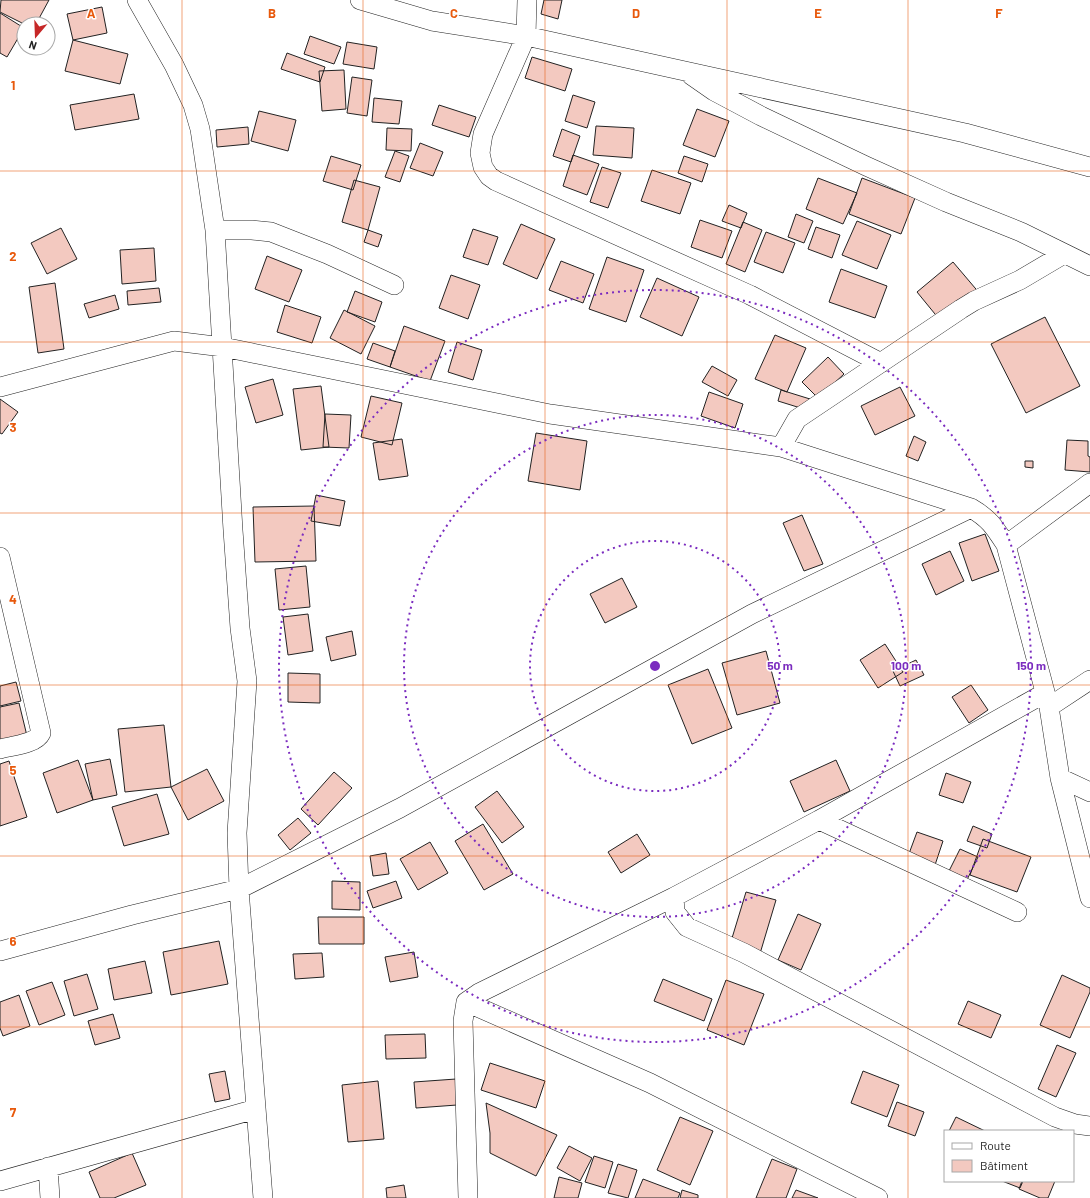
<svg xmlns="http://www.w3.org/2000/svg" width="1090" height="1198" font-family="Barlow,sans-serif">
<rect width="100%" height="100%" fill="#fff"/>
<!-- building -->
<path fill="#f3c9c0" stroke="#222" d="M1,0H49L36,24H24L0,12Z
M544,0H562L558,19L541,14Z
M102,7L107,33L73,40L67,14Z
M0,13L24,28L7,57L0,53Z
M310,36L341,47L334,64L304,54Z
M73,40L128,54L120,84L65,71Z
M347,42L377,47L374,69L343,64Z
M287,53L325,67L320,82L281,69Z
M532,57L572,69L565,91L525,78Z
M344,70L346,109L322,111L319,71Z
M352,77L372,80L367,116L347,113Z
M134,94L139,119L75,130L70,105Z
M573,95L595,102L587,128L565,121Z
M374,98L402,101L399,124L372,122Z
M439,105L476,117L469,137L432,125Z
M697,109L729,121L715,157L683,145Z
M259,111L296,120L288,151L251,141Z
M596,126L634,128L632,158L593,155Z
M248,127L249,144L217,147L216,130Z
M387,128L412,129L411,151L386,150Z
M562,129L580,136L571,162L553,156Z
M420,143L443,152L433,176L410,168Z
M395,151L409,156L400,182L385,177Z
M573,155L599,164L587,195L563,186Z
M331,156L361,165L353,190L323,181Z
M684,156L708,164L702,182L678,173Z
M602,167L621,173L608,208L590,202Z
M652,170L691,183L680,214L641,201Z
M818,178L857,193L843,224L806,209Z
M862,178L915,198L901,234L849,214Z
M354,180L380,187L368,230L342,222Z
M729,205L747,213L741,228L722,221Z
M796,214L813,221L804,243L788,237Z
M700,220L732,231L722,258L691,247Z
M857,221L891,235L877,269L842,255Z
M743,222L762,230L745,272L726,264Z
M521,224L555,239L537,279L503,264Z
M816,227L840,235L832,258L808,249Z
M61,228L77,259L47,274L31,243Z
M473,229L498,237L488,265L463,257Z
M368,230L382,235L378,247L364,242Z
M766,232L795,243L783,273L754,262Z
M154,248L156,281L122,284L120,250Z
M267,256L302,270L289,302L255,289Z
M607,257L644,270L626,322L589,309Z
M561,261L594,274L583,303L549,290Z
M953,262L981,295L944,325L917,292Z
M841,269L887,286L875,318L829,302Z
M451,275L480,285L468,319L439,308Z
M657,278L699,297L682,336L640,317Z
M55,283L64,349L38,353L29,287Z
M159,288L161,302L128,305L127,291Z
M355,291L382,302L375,322L347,312Z
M115,295L119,309L89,318L84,304Z
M285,305L321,317L312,343L277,332Z
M344,310L375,326L361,354L330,338Z
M1045,317L1080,386L1026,413L991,344Z
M404,326L445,341L430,381L390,367Z
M775,335L806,348L787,392L755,379Z
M457,342L482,350L473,380L448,372Z
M373,343L395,351L390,367L367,359Z
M828,357L844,374L818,398L802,382Z
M712,366L737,380L728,396L702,382Z
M273,379L283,415L256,423L245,387Z
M321,386L329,447L301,450L293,389Z
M900,387L915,416L875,435L861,406Z
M781,390L810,399L807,410L778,401Z
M709,392L743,404L735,428L701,416Z
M371,396L402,403L392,445L361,437Z
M0,399L18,412L2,434L0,433Z
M325,414L351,415L349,448L323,447Z
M536,433L587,441L580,490L528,481Z
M914,436L926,442L918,461L906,456Z
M402,439L408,476L379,480L373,443Z
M1067,440L1088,441V456L1090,457V472L1065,470Z
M1025,461H1033V468L1025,467Z
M316,495L345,501L340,526L311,521Z
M314,506L316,561L255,562L253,507Z
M802,515L823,564L804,571L783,523Z
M985,534L999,571L972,581L959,543Z
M950,551L964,581L936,595L922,564Z
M306,566L310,607L279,610L275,569Z
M622,578L637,607L605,623L590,594Z
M308,614L313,651L288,655L283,617Z
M352,631L356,655L331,661L326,637Z
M885,644L903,672L878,688L860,660Z
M766,651L780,703L737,715L722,663Z
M916,660L924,675L900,686L893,671Z
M708,669L732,728L692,744L668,685Z
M288,673L320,674V703L288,702Z
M16,682L21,701L0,706V686Z
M971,685L988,710L969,723L952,697Z
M19,703L28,740L0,747V707Z
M164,725L171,787L125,792L118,729Z
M110,759L117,795L93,800L85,764Z
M78,760L93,800L57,813L43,773Z
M836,760L850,791L804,812L790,781Z
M9,761L27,817L0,826V764Z
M207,769L224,801L188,820L171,787Z
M334,772L352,788L318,825L301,809Z
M946,773L971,782L963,803L939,795Z
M497,791L524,827L502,843L475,807Z
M157,794L169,834L124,846L112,807Z
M298,818L311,833L290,850L278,835Z
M483,824L513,874L484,890L455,841Z
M973,826L992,834L987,848L967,841Z
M917,832L943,841L934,868L907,859Z
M637,834L650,855L621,873L608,852Z
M983,839L1031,857L1017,892L970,875Z
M430,842L448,873L418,890L400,859Z
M960,849L978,857L965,884L947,875Z
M386,853L389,874L373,876L370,856Z
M332,881L360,882V910L332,909Z
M396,881L402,898L373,908L367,891Z
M746,892L776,900L759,957L729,948Z
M798,914L821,924L801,970L778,960Z
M318,917H364V944H319Z
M219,941L228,984L171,995L163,952Z
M414,952L418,977L390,982L385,957Z
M322,953L324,977L295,979L293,954Z
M145,961L152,993L114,1000L108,969Z
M87,974L98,1009L74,1016L64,981Z
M1062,975L1090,988V992L1070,1038L1040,1025Z
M663,979L712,999L704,1021L654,1001Z
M726,980L764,994L744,1045L707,1030Z
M52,982L65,1015L39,1025L26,991Z
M19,995L30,1026L3,1036L0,1028V1002Z
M968,1001L1001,1015L991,1038L958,1024Z
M113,1014L120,1038L95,1045L88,1021Z
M425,1034L426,1058L386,1059L385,1035Z
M1057,1045L1076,1053L1056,1097L1038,1089Z
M490,1063L545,1081L536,1108L481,1090Z
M225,1071L230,1099L215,1102L209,1074Z
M863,1071L899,1085L887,1117L851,1103Z
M456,1079L457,1105L416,1108L414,1082Z
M378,1081L384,1139L348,1142L342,1085Z
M897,1102L924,1112L915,1136L888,1126Z
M486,1103L557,1135L536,1176L490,1153V1133Z
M680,1117L713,1131L690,1185L657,1170Z
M956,1117L985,1131H949Z
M569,1146L592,1158L580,1181L557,1168Z
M132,1153L146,1185L114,1198H100L89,1172Z
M594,1156L613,1162L605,1188L585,1182Z
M772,1159L797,1169L786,1198H756Z
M618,1164L637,1170L628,1198L608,1193Z
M559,1177L582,1183L578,1198H554Z
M643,1179L680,1193L678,1198H635Z
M1002,1181H1023L1020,1188Z
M1022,1181H1055L1048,1198H1040L1019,1189Z
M404,1185L406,1198H387L386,1188Z
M682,1190L698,1195V1198H680Z
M796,1190L818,1198H792Z"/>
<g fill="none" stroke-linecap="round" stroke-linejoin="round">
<defs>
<path id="minor" d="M137,0L174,65L193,105L200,129L215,230L233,530L240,628L247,681L237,833L239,889L263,1198
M360,0L432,21L526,36L965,133L1090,167
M527,0L526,36L483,134L480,153L483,167L489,176L496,181L750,295L881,363
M691,75L714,91L761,116L866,166L946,202L1021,232L1090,266
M215,230H252L271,232L327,254L394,285
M0,387L174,341L223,347L550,414L781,447L971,508C990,519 995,528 1006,545L1049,707L1060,778L1090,898
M781,447L797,419L961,309L974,301L1020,280L1064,254
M1006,545L1090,483
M0,557L41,733C36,744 11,746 0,749
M1049,707L1090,680
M1060,778L1090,792
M819,820L1017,912
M674,897L675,912L687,927L744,953L1055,1117L1075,1124L1090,1126
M0,951L132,915L239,889L400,808L752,614L971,508
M466,1002L650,1083L878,1198
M48,1167L50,1198
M0,1181L256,1109
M468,1198L463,1021L466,1002L479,993L674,897L819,820L1045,693"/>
</defs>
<!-- minor casing -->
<use href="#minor" stroke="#222" stroke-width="20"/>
<!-- minor -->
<use href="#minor" stroke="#fff" stroke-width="19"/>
</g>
<!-- grid -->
<path fill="none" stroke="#e8590c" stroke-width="1" stroke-opacity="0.55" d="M182,0V1198M363,0V1198M545,0V1198M727,0V1198M908,0V1198M0,171H1090M0,342H1090M0,513H1090M0,685H1090M0,856H1090M0,1027H1090"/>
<!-- distance rings -->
<g fill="none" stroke="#7b2cbf" stroke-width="2" stroke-dasharray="2 4">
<circle cx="655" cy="666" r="125"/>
<circle cx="655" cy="666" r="251"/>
<circle cx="655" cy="666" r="376"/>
</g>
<g font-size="13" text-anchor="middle" font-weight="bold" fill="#e8590c" stroke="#fff" stroke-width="3" stroke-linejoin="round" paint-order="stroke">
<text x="91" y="18">A</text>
<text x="272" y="18">B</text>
<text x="454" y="18">C</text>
<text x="636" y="18">D</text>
<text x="818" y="18">E</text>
<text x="999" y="18">F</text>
<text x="13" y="90">1</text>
<text x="13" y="261">2</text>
<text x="13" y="432">3</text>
<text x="13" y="604">4</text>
<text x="13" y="775">5</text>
<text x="13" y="946">6</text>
<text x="13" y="1117">7</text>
</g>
<circle cx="655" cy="666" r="6" fill="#7b2cbf" stroke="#fff" stroke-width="2"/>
<g font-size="12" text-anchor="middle" font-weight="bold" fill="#7b2cbf" stroke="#fff" stroke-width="3" stroke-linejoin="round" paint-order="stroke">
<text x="780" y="670">50 m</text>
<text x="906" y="670">100 m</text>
<text x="1031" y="670">150 m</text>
</g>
<!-- legend -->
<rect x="944" y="1130" width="130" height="52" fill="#ffffff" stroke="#a7a7a7"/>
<rect x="952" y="1143" width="20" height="6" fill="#ffffff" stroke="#a7a7a7"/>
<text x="980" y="1150" font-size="12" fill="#222222">Route</text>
<rect x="952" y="1160" width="20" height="12" fill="#f3c9c0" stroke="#a7a7a7"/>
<text x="980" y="1170" font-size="12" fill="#222222">Bâtiment</text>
<!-- north arrow -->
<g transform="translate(36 36) rotate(199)"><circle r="19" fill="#ffffff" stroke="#a7a7a7"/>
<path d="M0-3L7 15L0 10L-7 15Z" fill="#c62828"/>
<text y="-6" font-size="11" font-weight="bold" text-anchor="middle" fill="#222222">N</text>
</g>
</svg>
